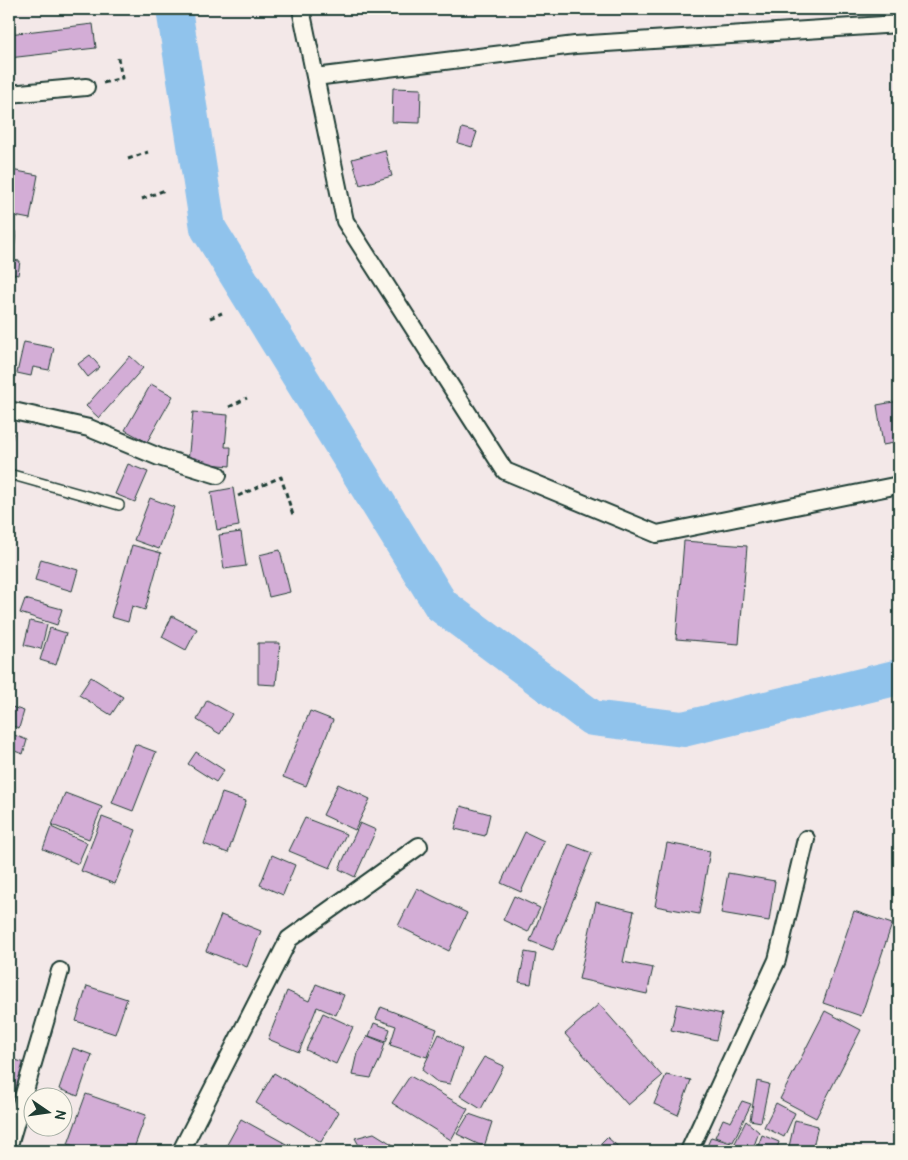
<svg xmlns="http://www.w3.org/2000/svg" width="908" height="1160" font-family="Pangolin,sans-serif">
<rect width="100%" height="100%" fill="#f3e8e8"/>
<filter id="ink" filterUnits="userSpaceOnUse"><feTurbulence type="fractalNoise" baseFrequency=".02" numOctaves="2"/><feDisplacementMap in="SourceGraphic" scale="10" xChannelSelector="R" yChannelSelector="G"/><feConvolveMatrix kernelMatrix="1 2 1 2 8 2 1 2 1" color-interpolation-filters="sRGB"/></filter>
<g filter="url(#ink)">
<g fill="none" stroke-linecap="round" stroke-linejoin="round">
<!-- river -->
<path stroke="#90c3ec" stroke-width="36" d="M174,9L208,228L441,605L592,718L683,729L899,677"/>
</g>
<!-- building -->
<path fill="#d3add6" stroke="#1f3d34" d="M93,24L96,48L9,58V34Z
M393,88L421,89L420,123L392,122Z
M462,128L477,132L472,147L458,143Z
M385,150L392,176L360,185L352,159Z
M11,170L38,175L30,219L9,215V184Z
M9,231L16,232L14,251H9Z
M9,260L20,261L18,275L9,273Z
M24,342L54,348L49,370L33,367L31,376L17,373Z
M90,355L100,367L88,377L78,364Z
M130,356L143,368L99,418L86,406Z
M9,376L15,377L9,403Z
M151,384L173,396L147,442L125,430Z
M899,401V442L883,445L877,405Z
M193,412L228,415L225,447H231L230,466L188,462Z
M9,432L13,433L9,452Z
M128,464L148,472L135,502L115,494Z
M233,488L239,526L217,530L211,492Z
M150,498L174,507L159,549L134,540Z
M241,532L246,566L224,569L219,535Z
M684,541L747,546L739,644L676,639Z
M132,545L161,553L145,610L132,606L128,622L111,617Z
M280,550L290,592L269,597L259,555Z
M41,559L78,570L72,591L35,580Z
M25,599L62,609L57,625L20,613Z
M172,616L197,629L186,650L162,637Z
M30,621L47,625L41,649L24,645Z
M50,628L66,633L56,665L40,660Z
M258,643H280L276,685L258,684Z
M91,677L123,697L111,715L79,695Z
M207,700L232,714L220,734L197,720Z
M9,706L24,711L19,728L9,725Z
M310,711L333,720L306,786L283,777Z
M9,733L27,740L23,754L9,749Z
M135,744L156,752L133,811L112,803Z
M196,752L224,770L216,782L188,764Z
M338,784L370,799L355,830L323,815Z
M65,793L102,807L89,839L52,825Z
M222,793L246,801L228,853L204,844Z
M461,806L490,814L485,836L455,829Z
M102,817L136,830L115,884L81,871Z
M305,818L346,834L330,868L289,851Z
M360,823L376,830L355,877L339,869Z
M51,827L87,843L78,864L43,849Z
M525,832L544,841L521,892L501,883Z
M667,843L710,851L699,914L655,906Z
M569,844L592,853L553,950L530,941Z
M272,855L295,865L283,895L260,885Z
M728,873L775,881L769,921L721,913Z
M417,888L467,913L449,951L398,926Z
M514,896L540,908L528,932L503,920Z
M596,902L634,911L623,962L653,968L647,994L579,979Z
M854,911L892,924L861,1016L823,1003Z
M221,915L261,931L247,967L206,951Z
M525,952L536,954L531,984L519,982Z
M316,984L344,995L336,1015L317,1007L299,1052L268,1039L287,991L309,1001Z
M87,986L127,999L115,1034L76,1021Z
M599,1004L662,1076L628,1105L565,1034Z
M677,1004L722,1014L716,1040L671,1030Z
M381,1007L437,1029L427,1057L390,1045L396,1026L376,1019Z
M825,1011L861,1030L816,1118L780,1099Z
M323,1013L353,1027L336,1064L306,1050Z
M374,1023L390,1029L386,1042L369,1036Z
M439,1034L462,1049L450,1084L437,1082L422,1070Z
M368,1036L385,1043L380,1059L371,1078L352,1075L357,1053Z
M73,1048L92,1055L78,1096L59,1089Z
M484,1057L504,1066L481,1109L460,1096Z
M9,1058L25,1063L9,1122Z
M274,1073L339,1112L321,1142L256,1103Z
M666,1075L691,1080L678,1115L654,1104Z
M410,1076L468,1109L451,1140L392,1103Z
M757,1081L769,1084L761,1122L750,1120Z
M86,1094L146,1115L133,1151H88L68,1144Z
M742,1101L751,1104L733,1142L715,1137L723,1119L731,1122Z
M776,1103L795,1113L784,1137L764,1127Z
M469,1114L492,1122L484,1147L457,1134Z
M241,1119L288,1145L284,1151L224,1150Z
M795,1120L818,1126L812,1151H788Z
M746,1121L759,1132L752,1151H731Z
M374,1133L395,1146L393,1151H362L355,1138Z
M762,1135L779,1142L776,1151H756Z
M607,1137L623,1151H597L595,1149Z
M711,1137L731,1143L728,1151H705Z
M205,1143L219,1151H201Z"/>
<g fill="none" stroke-linecap="round" stroke-linejoin="round">
<defs>
<path id="lane" d="M9,474L119,505"/>
<path id="street" d="M301,9L345,221L505,471L657,534L899,485
M315,77L575,45L899,24
M9,94L86,87
M9,410L89,428L159,457L218,475
M9,1145L60,971
M181,1151L289,939L419,846
M689,1151L777,960L806,839"/>
</defs>
<!-- lane casing -->
<use href="#lane" stroke="#1f3d34" stroke-width="12"/>
<!-- street casing -->
<use href="#street" stroke="#1f3d34" stroke-width="20"/>
<!-- path -->
<path stroke="#1f3d34" stroke-width="3" stroke-dasharray="5 4" stroke-linecap="butt" d="M103,83L122,78L118,58
M128,159L148,152
M142,199L165,190
M210,318L222,313
M229,407L247,398
M238,496L281,477L293,515"/>
<!-- lane -->
<use href="#lane" stroke="#fbf7ec" stroke-width="9"/>
<!-- street -->
<use href="#street" stroke="#fbf7ec" stroke-width="16"/>
</g>
</g>
<!-- margin -->
<rect width="908" height="1160" fill="none" stroke="#fbf7ec" stroke-width="30"/>
<rect x="15" y="15" width="878" height="1130" fill="none" stroke="#1f3d34" stroke-width="2" filter="url(#ink)"/>
<!-- north arrow -->
<g transform="translate(48 1112) rotate(103)"><circle r="24" fill="#fbf7ec" stroke="#a3ada2"/>
<path d="M0-4L9 19L0 12L-9 19Z" fill="#1f3d34"/>
<text y="-8" font-size="14" font-weight="bold" text-anchor="middle" fill="#1f3d34">N</text>
</g>
</svg>
